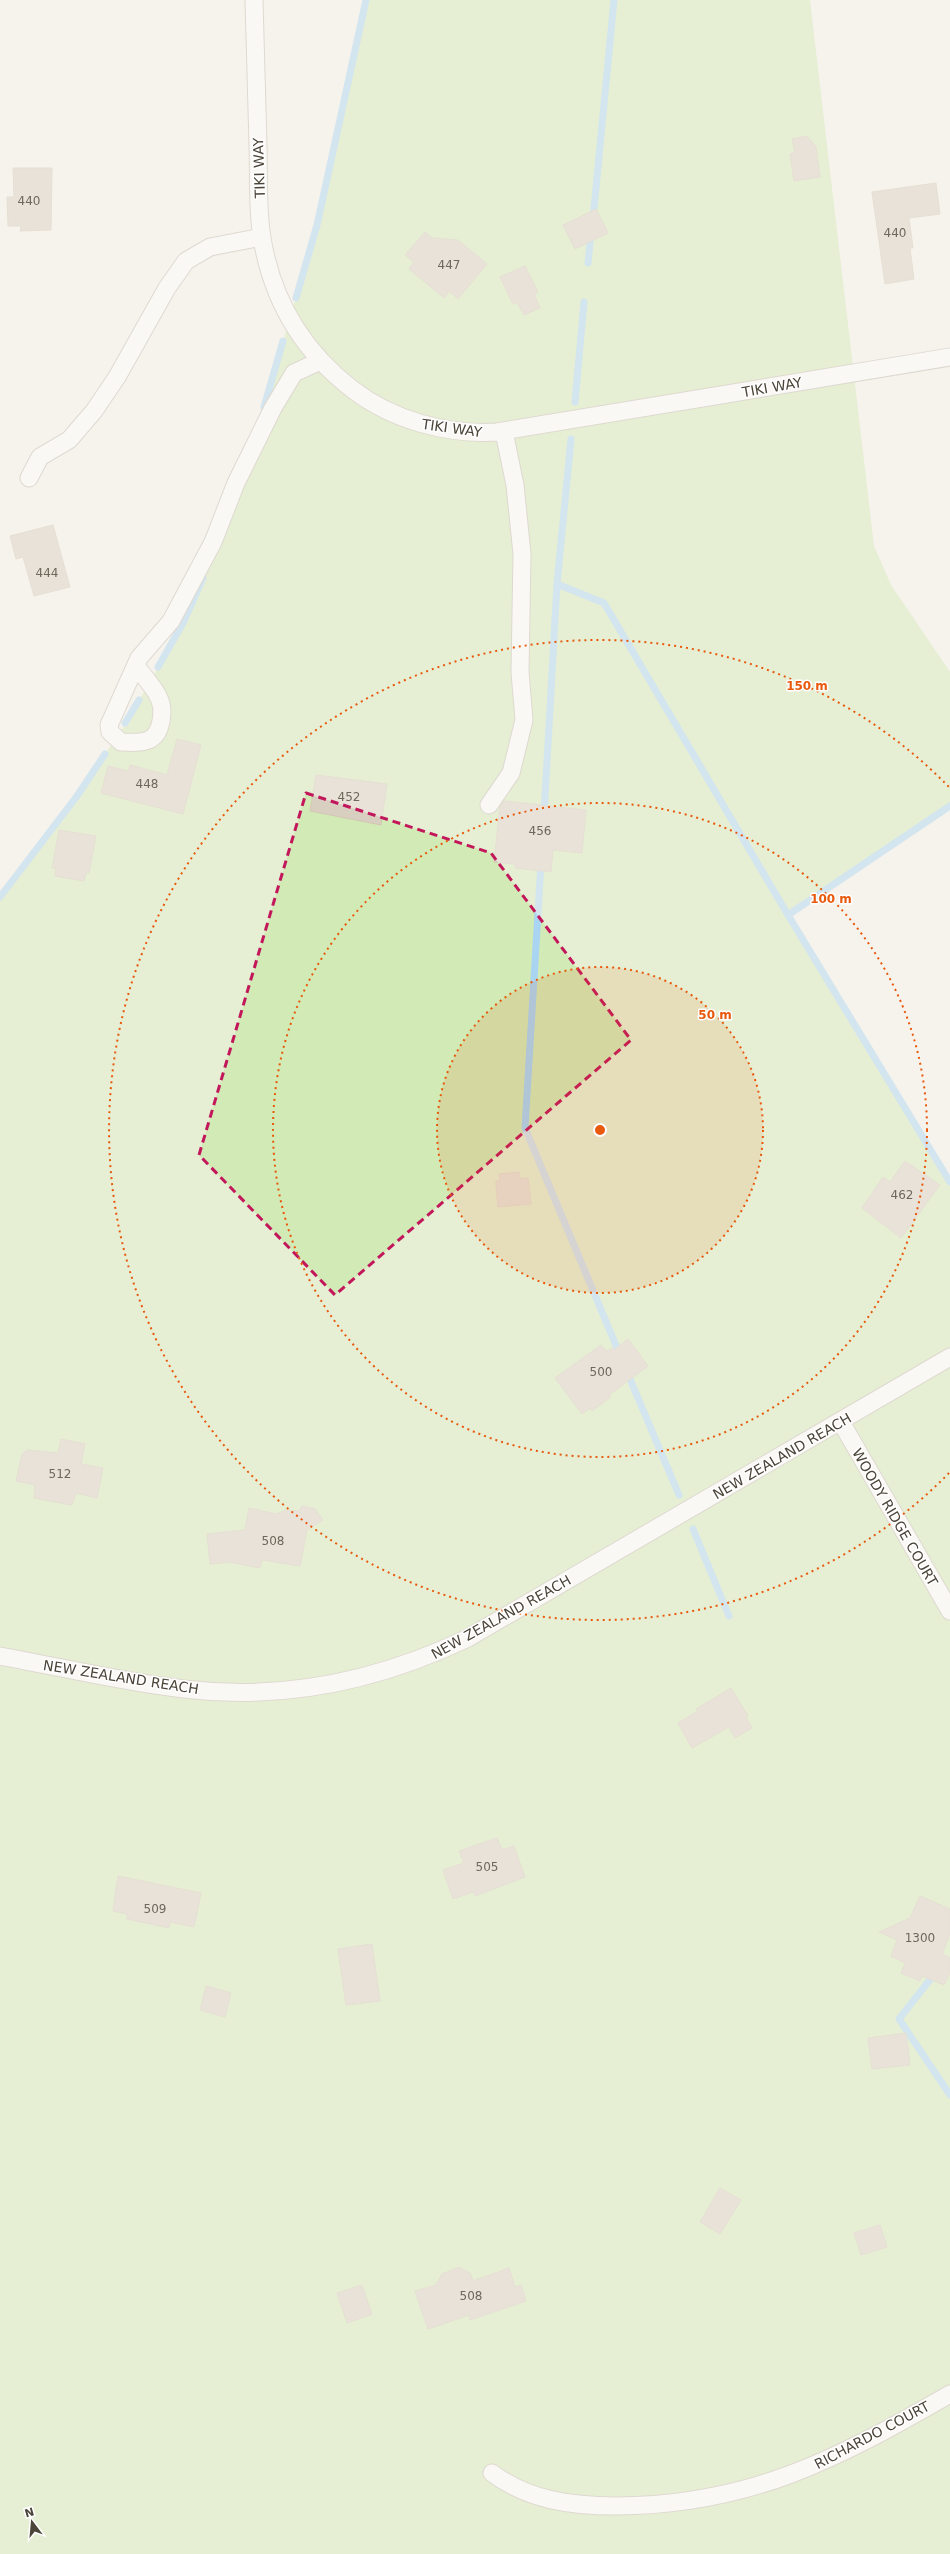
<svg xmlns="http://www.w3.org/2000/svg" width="950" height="2554" font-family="'DejaVu Sans',sans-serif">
<rect width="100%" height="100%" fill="#f6f3ec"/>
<!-- green -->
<path fill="#d2eab5" d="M366,0H810L874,546L891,585L950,672V806L788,915L950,1185V2554H0V897L77,796L128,720L183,623L216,549L264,407L317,225Z"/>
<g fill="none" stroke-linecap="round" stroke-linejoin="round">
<!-- stream -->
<path stroke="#a9d4f2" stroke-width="7" d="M593,219L614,0
M588,263L591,233
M296,298L317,225L366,0
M575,402L584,302
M264,407L283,341
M557,584L604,603L788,915L950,1182
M158,667L183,623L203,578
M125,723L139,700
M544,815L557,584L571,439
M541,863L525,1128L620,1355
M0,897L77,796L105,754
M788,915L950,806
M627,1372L679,1495
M693,1529L729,1616
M936,1972L899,2019L950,2095"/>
</g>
<!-- building -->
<path fill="#d8cfc1" stroke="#d3c7b4" d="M807,136L816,147L820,177L794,181L790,154L795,153L792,139Z
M13,168H52L51,230L20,231L21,226H8L7,197H14Z
M936,183L940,214L909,218L913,248H910L914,279L885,284L872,192Z
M596,209L608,233L575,249L563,225Z
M425,232L432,238L458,240L487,264L458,299L449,291L444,298L409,269L414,262L405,255Z
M525,266L538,292L534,294L540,308L524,315L517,302L513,304L500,277Z
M53,525L70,587L34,596L23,557L16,559L10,536Z
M177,739L201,745L183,814L101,793L108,766L129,771L130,765L167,775Z
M316,775L387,784L381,825L310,811Z
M504,801L586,810L582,853L553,850L551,872L515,868V864L494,862L500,807Z
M59,830L96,836L89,873L86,872L84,881L55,876L56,868H52Z
M905,1161L940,1185L901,1238L862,1208L883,1177L890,1182Z
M519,1172L520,1179L528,1178L531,1204L498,1207L496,1185V1181H500L499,1174Z
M628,1339L648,1366L609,1395L611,1397L592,1411L590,1408L582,1414L555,1378L601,1345L607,1351L612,1348L614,1350Z
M61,1439L85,1444L81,1464L103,1468L97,1498L76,1493L72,1505L34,1498L35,1485L16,1481L22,1454L27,1450L58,1453Z
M302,1506L315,1509L323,1520L307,1530L300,1566L262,1560L260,1568L230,1562L210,1564L207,1534L245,1530L249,1508L276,1514L286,1510L299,1511Z
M731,1688L748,1716L746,1717L752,1728L735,1738L729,1727L692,1748L678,1723L698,1711L696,1709Z
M497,1838L502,1850L514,1846L525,1877L475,1896L473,1892L453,1899L443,1870L464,1863L459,1851Z
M118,1876L201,1893L194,1927L170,1922L169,1928L127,1919V1914L113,1911Z
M920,1896L950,1909V1934L942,1954L950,1958V1973L944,1985L922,1976L920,1981L901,1973L905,1963L891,1956L897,1940L879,1932L910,1918Z
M372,1944L380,2001L346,2005L338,1949Z
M206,1986L231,1993L225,2017L200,2010Z
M906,2033L910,2065L872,2069L868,2038Z
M720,2188L741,2200L720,2234L700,2222Z
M880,2225L887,2247L861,2255L854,2233Z
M459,2267L470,2273L473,2281L509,2268L515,2287L521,2285L526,2301L470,2320L469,2315L428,2329L415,2291L436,2285L442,2274Z
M362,2285L372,2314L347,2323L337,2293Z"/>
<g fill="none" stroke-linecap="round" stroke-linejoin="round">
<defs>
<path id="street" d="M254,0C255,48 257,96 258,145C259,175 257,208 262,238C272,300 303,351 352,389C392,420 446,435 497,432L950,357
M29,478L40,457L69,440L94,411L117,377L167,288L186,261L210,247L262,237
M136,666C143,675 151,684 157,694C162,703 163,710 161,721C157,744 142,743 121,742L110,732L109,725L139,658L171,621L213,542L236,483L273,408L294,373L320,361
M489,805L511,773L524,720L520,672L522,554L515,485L504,432
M841,1422L950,1611
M0,1656C61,1667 122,1682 184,1689C283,1701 380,1680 468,1638L950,1357
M492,2473C528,2500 571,2506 616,2506C751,2505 837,2459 950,2394"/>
</defs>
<!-- street casing -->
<use href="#street" stroke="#c2bbae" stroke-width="19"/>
<!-- street -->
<use href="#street" stroke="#fff" stroke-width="17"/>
</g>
<!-- marked area -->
<path d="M0 0H950V2554H0ZM306,793L491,853L631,1040L335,1295L199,1155Z" fill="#f6f3ec" fill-opacity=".55" fill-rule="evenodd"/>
<path fill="none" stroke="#c2185b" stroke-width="3" stroke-dasharray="8 5" stroke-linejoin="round" d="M306,793L491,853L631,1040L335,1295L199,1155Z"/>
<!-- distance rings -->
<circle cx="600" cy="1130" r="163" fill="#e8590c" fill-opacity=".12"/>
<g fill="none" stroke="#e8590c" stroke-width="2" stroke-dasharray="2 4">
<circle cx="600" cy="1130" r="163"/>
<circle cx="600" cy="1130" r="327"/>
<path d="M949 1473A490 490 0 1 1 949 787"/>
</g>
<g text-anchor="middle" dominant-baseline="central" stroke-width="3" stroke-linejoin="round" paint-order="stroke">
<!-- number labels -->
<g font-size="12" fill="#6e675b">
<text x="29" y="201">440</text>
<text x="895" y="233">440</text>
<text x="449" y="265">447</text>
<text x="47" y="573">444</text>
<text x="147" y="784">448</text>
<text x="349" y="797">452</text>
<text x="540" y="831">456</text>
<text x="902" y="1195">462</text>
<text x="601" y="1372">500</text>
<text x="60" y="1474">512</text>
<text x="273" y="1541">508</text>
<text x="487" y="1867">505</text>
<text x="155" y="1909">509</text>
<text x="920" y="1938">1300</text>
<text x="471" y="2296">508</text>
</g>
<!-- street labels -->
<g font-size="14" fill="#4b4439" stroke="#fff">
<text transform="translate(259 168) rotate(-92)">TIKI WAY</text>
<text transform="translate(772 387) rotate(-10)">TIKI WAY</text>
<text transform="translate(452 428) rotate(8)">TIKI WAY</text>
<text transform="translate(782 1456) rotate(-30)">NEW ZEALAND REACH</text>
<text transform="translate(895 1517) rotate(60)">WOODY RIDGE COURT</text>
<text transform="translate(501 1617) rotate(-29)">NEW ZEALAND REACH</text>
<text transform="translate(121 1677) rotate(9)">NEW ZEALAND REACH</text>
<text transform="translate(872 2435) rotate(-28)">RICHARDO COURT</text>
</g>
</g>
<circle cx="600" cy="1130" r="6" fill="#e8590c" stroke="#fff" stroke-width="2"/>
<g font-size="12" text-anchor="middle" font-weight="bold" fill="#e8590c" stroke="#fff" stroke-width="3" stroke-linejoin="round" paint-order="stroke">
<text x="807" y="690">150 m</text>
<text x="831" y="903">100 m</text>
<text x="715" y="1019">50 m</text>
</g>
<!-- north arrow -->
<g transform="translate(32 2522) rotate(344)" stroke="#ffffff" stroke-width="3" paint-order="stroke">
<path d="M0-3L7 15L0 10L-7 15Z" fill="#4b4439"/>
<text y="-6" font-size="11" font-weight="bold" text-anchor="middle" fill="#4b4439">N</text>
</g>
</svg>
